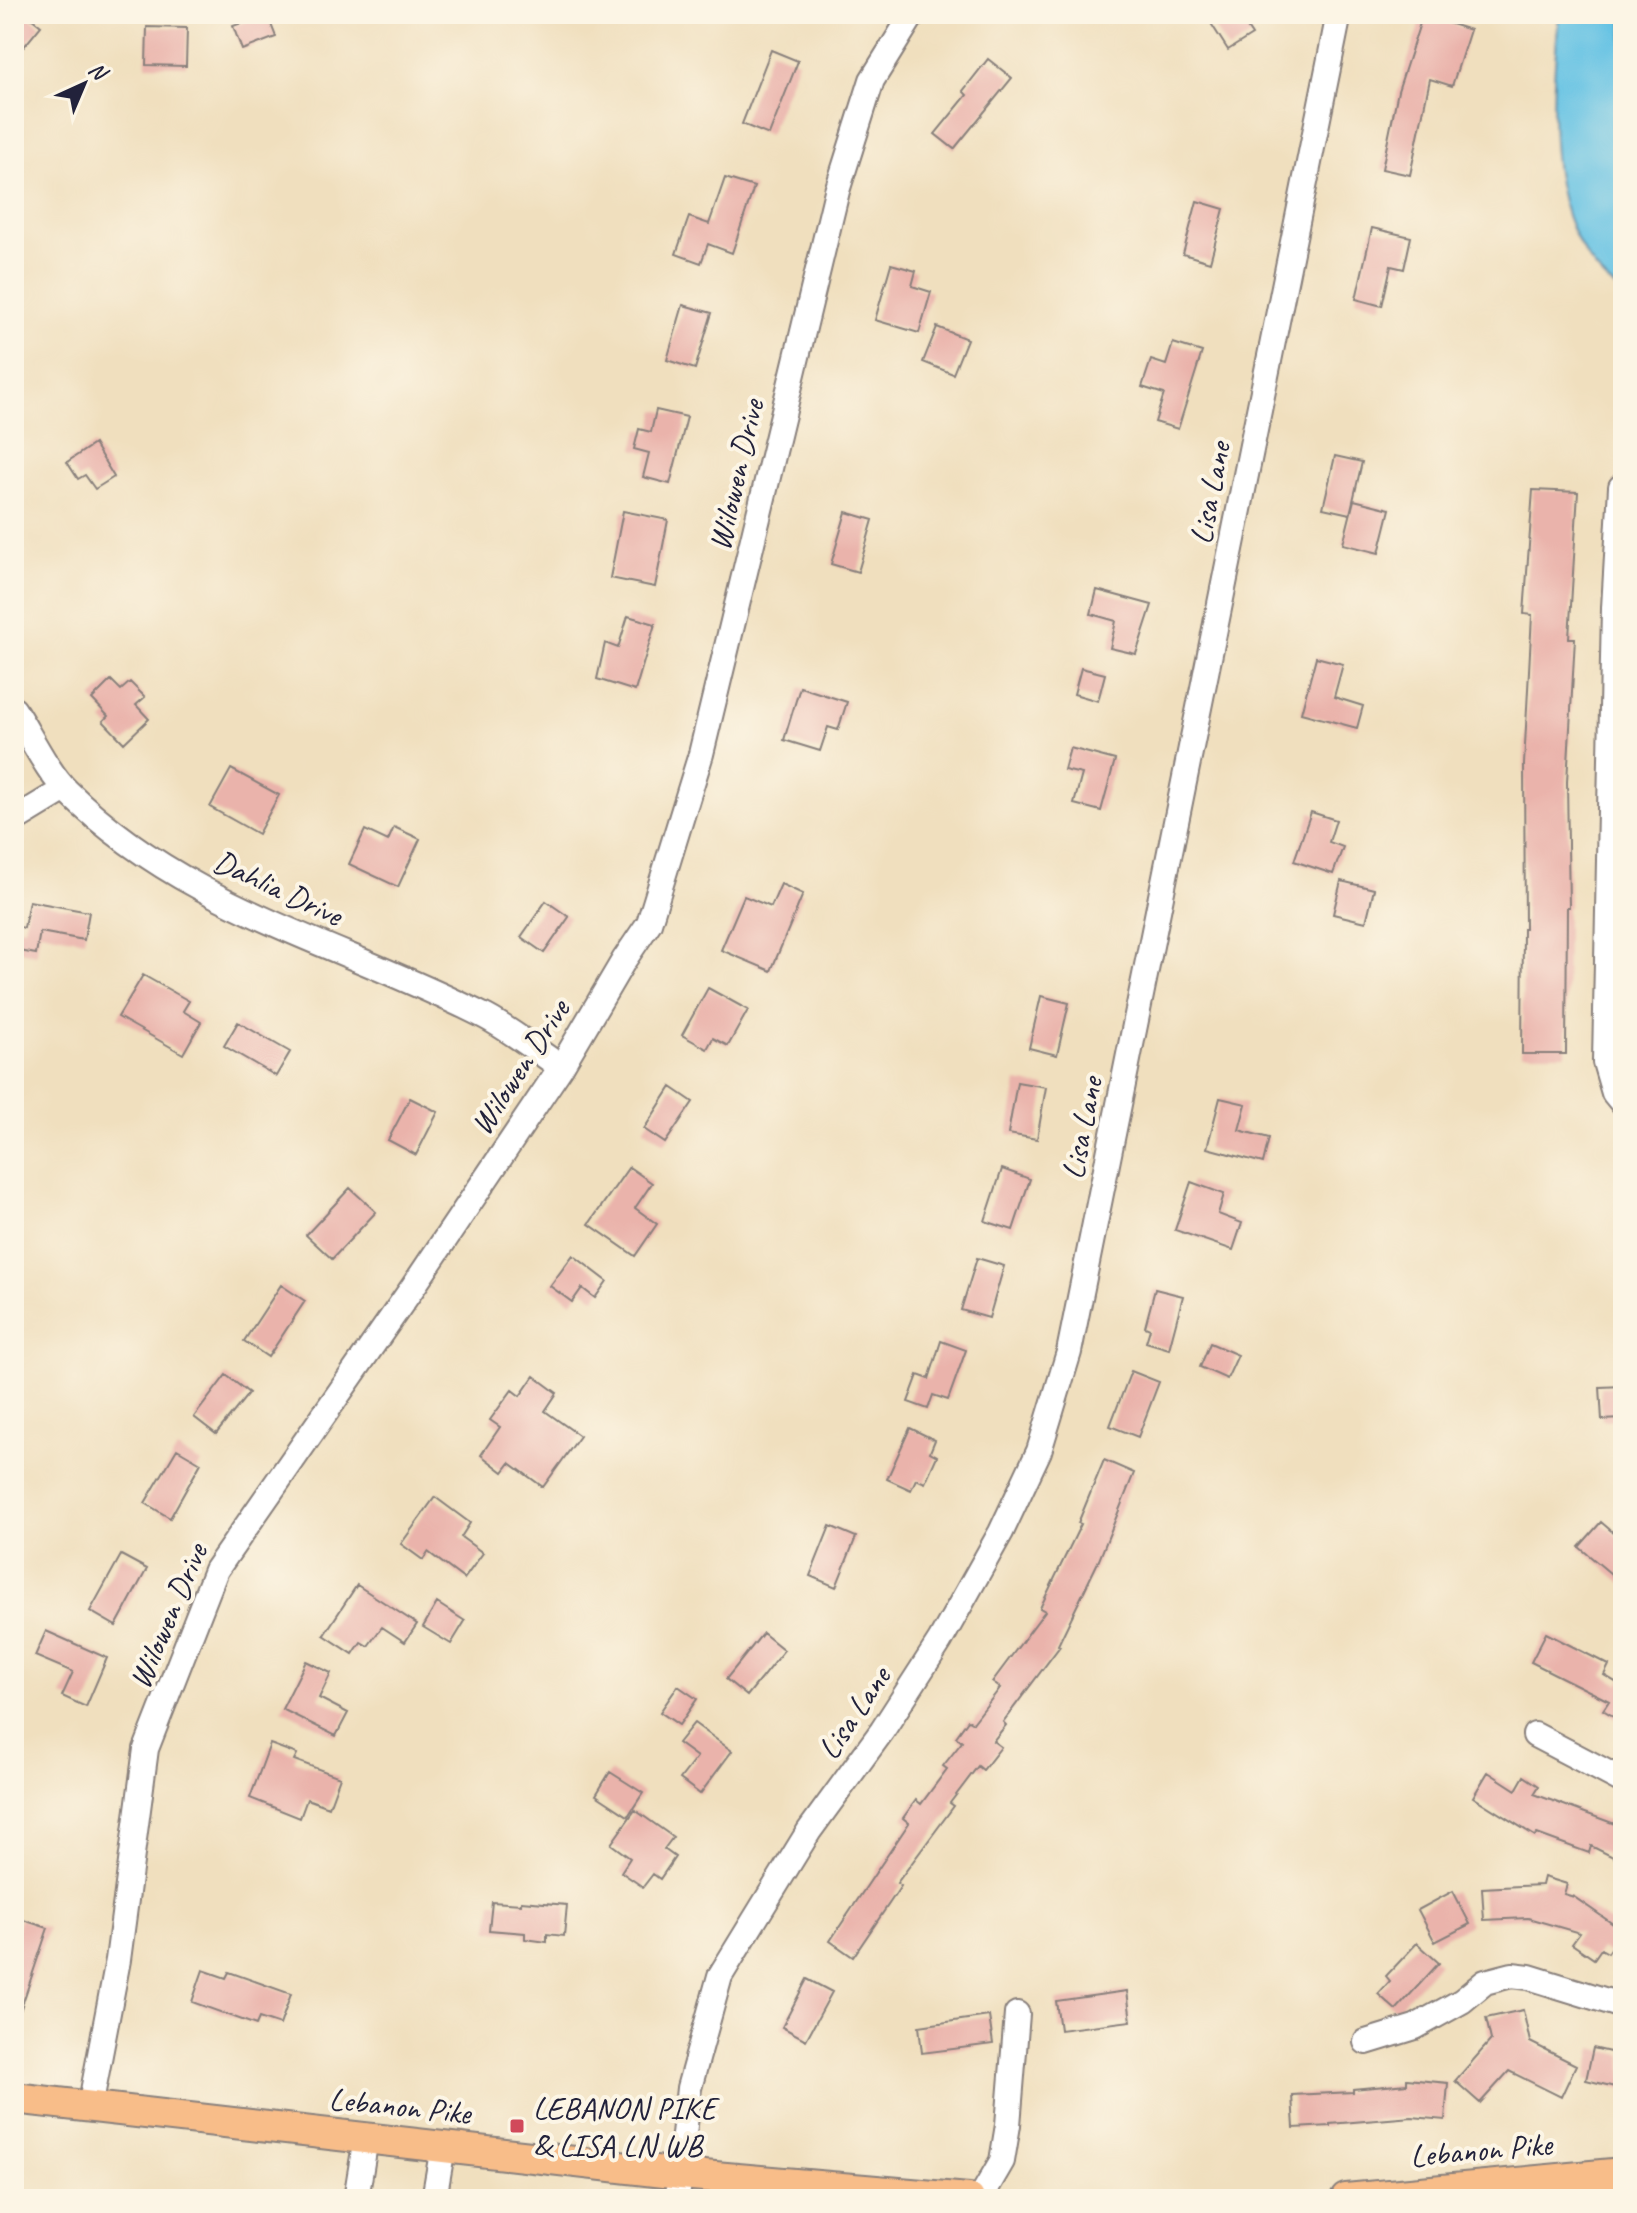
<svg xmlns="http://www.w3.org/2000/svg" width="1637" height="2213" font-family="Caveat,sans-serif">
<rect width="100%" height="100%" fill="#fcf5e5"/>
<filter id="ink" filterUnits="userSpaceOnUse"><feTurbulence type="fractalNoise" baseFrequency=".0125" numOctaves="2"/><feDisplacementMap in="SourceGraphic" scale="16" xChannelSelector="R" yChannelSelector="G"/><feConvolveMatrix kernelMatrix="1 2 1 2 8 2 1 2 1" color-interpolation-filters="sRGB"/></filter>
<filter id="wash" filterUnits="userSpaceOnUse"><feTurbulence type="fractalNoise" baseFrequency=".006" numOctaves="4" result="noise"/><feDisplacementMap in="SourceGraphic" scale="32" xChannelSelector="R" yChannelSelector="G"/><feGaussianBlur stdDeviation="1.8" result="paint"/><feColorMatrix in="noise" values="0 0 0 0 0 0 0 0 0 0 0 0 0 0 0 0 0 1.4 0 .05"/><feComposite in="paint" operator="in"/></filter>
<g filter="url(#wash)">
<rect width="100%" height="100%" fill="#f0dfbe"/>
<!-- water -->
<path fill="#66c3e4" stroke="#447290" stroke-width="2" d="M1559,14H1623V294C1538,234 1551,105 1559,14Z"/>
<g id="blocks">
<!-- building -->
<path fill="#eab3ab" d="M14,14H26L41,26L14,59Z
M267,14L276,37L242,50L233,26Z
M1205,14H1238L1252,35L1228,50Z
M1423,14H1444L1442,21L1470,30L1452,86L1430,79L1410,175L1382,169L1398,91Z
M147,27L187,28L186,66L146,65Z
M771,50L798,61L769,135L742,124Z
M988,59L1012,78L954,149L935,134L967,95L963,91Z
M725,178L754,187L732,253L708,244L701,263L676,254L689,217L709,224Z
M1197,201L1224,209L1210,262L1183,254Z
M1372,228L1411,237L1404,269L1391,266L1382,306L1356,299Z
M891,264L916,271L912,286L931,292L919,333L875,320Z
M683,305L712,313L695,369L667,360Z
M937,327L967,339L953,374L923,362Z
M1173,343L1202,352L1178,429L1155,422L1164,394L1142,387L1151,360L1166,365Z
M656,410L687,417L670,484L643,477L649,453L634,449L639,429L651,432Z
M94,444L114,477L95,489L85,475L78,479L67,462Z
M1335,456L1362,462L1350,514L1323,508Z
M1533,490L1578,492L1569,638H1575L1567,782L1569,907H1567L1566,1054H1522L1523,929H1525L1524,764L1532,615L1524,614Z
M1354,500L1390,509L1379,553L1343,544Z
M623,511L668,520L655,587L610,578Z
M846,512L873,520L858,572L831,564Z
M1097,590L1152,605L1136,654L1110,648L1116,621L1091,614Z
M628,616L655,624L635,691L597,679L605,643L618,648Z
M1316,657L1343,664L1334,697L1363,706L1357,728L1301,713Z
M1081,668L1105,674L1098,701L1074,694Z
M111,680L121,690L130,682L145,697L136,705L149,719L124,743L103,721L108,716L92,699Z
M800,687L847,702L838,730L828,727L820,751L784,740Z
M1070,748L1115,760L1101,811L1074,804L1082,774L1064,770Z
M231,769L279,795L258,834L210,807Z
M1311,812L1336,820L1329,842L1343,847L1333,874L1294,861Z
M394,827L420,839L398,887L349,864L365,830L388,841Z
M1341,881L1374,889L1366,922L1333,914Z
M781,884L803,894L771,971L721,950L744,896L771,907Z
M29,901L89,912L84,940L40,932L36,954L14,950V926L24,928Z
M546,901L569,917L544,953L521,937Z
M143,975L189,1001L183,1011L201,1022L183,1054L118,1017Z
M708,988L748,1010L728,1046L713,1038L707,1049L682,1035Z
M1041,996L1069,1003L1057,1055L1029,1048Z
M238,1022L290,1052L276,1076L224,1046Z
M1017,1082L1046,1087L1037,1139L1008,1134Z
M671,1087L693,1102L665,1143L644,1129Z
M410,1098L438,1112L416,1155L388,1140Z
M1220,1098L1246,1104L1239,1130L1269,1138L1263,1163L1207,1148Z
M629,1167L652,1183L635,1208L657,1224L635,1256L589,1224Z
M1002,1169L1030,1179L1013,1230L985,1221Z
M1191,1182L1224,1194L1218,1214L1242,1223L1233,1250L1175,1230Z
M350,1188L376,1212L332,1259L306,1235Z
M573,1255L607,1281L595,1298L582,1288L572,1302L550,1286Z
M977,1258L1004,1266L989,1318L961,1310Z
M281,1285L305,1301L268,1357L244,1341Z
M1155,1289L1183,1296L1169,1349L1146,1342L1150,1329L1145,1327Z
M941,1341L966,1350L948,1400L933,1395L928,1409L908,1402L918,1375L929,1379Z
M1210,1343L1238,1355L1227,1379L1200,1367Z
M1131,1371L1159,1382L1138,1437L1110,1426Z
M226,1375L249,1393L216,1434L194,1417Z
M534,1376L557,1393L545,1411L580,1436L543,1487L510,1463L503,1472L481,1455L500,1427L490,1420L512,1390L520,1396Z
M1623,1386V1419L1602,1420L1600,1387Z
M910,1428L935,1440L930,1452L937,1456L925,1483L916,1479L911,1490L887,1479Z
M177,1449L201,1463L170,1518L145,1503Z
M1104,1460L1134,1473L1099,1560L1058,1645L1060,1646L1003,1722L1006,1725L993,1741L1001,1747L983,1770L978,1766L950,1803L954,1806L897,1883L901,1886L853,1957L830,1941L909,1823L903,1818L916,1800L921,1804L947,1769L943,1766L962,1742L956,1737L968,1720L973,1723L1000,1688L992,1682L1045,1611L1040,1608L1081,1524L1078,1523Z
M435,1497L470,1523L461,1537L483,1553L464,1579L428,1552L423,1560L401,1544Z
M1601,1522L1623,1541V1584L1579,1547Z
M830,1526L856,1537L836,1587L810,1576Z
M121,1555L147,1569L116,1626L90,1611Z
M357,1585L417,1624L405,1642L382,1627L368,1646L361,1642L353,1654L324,1635Z
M437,1603L465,1621L451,1644L423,1627Z
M46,1631L107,1658L86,1707L62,1696L73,1672L35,1656Z
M763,1633L784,1650L747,1696L726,1679Z
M1546,1633L1609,1665L1604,1675L1619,1684L1623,1677V1722L1603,1710L1609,1701L1531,1662Z
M306,1661L331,1673L319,1698L348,1713L336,1736L282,1709Z
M678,1686L697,1699L679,1725L660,1712Z
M694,1723L732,1751L700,1794L680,1779L697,1757L678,1743Z
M270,1744L297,1754L294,1760L340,1777L329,1807L307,1799L300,1818L250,1798Z
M610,1772L643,1793L628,1816L596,1795Z
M1488,1772L1516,1790L1524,1776L1539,1786L1534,1794L1623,1827V1862L1591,1846L1589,1853L1537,1834L1535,1836L1473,1797Z
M635,1810L673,1837L664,1849L675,1857L660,1879L653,1874L643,1887L621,1872L630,1858L611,1844Z
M1544,1877L1567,1884L1564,1894L1574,1897L1623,1931L1608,1953L1601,1949L1594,1959L1572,1944L1580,1933L1528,1918L1484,1920L1482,1888L1542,1885Z
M1453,1891L1470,1924L1435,1942L1418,1910Z
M521,1901L567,1905L564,1936L547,1934V1942L525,1939V1933L489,1930L492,1902L521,1904Z
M20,1919L48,1928L17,2020H14V1938Z
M1417,1943L1439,1963L1396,2010L1378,1994L1390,1981L1386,1976Z
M203,1970L226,1978L229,1972L291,1994L280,2025L259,2018L256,2025L192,2002Z
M807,1979L832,1992L806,2040L782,2027Z
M1127,1991L1131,2021L1060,2030L1056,2001Z
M1523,2010L1530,2042L1576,2065L1561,2097L1509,2071L1480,2103L1455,2081L1491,2040L1486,2018Z
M989,2016L993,2044L922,2053L919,2026Z
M1593,2048L1623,2055V2089L1586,2080Z
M1407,2079L1448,2083L1445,2120L1412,2117L1330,2124V2126L1294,2128L1292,2095L1353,2092V2089L1407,2084Z"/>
</g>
</g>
<g filter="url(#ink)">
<use href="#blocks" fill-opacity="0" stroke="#89807c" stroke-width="2"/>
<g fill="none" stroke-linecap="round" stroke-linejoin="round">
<defs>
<path id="minor" d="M1621,487L1614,608L1605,1062L1614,1093L1623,1104
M14,710C29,733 48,773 67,791C186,909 342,943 486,1017C512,1031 537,1051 561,1067
M14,820L65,789
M1535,1735L1623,1781
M1366,2042L1415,2027L1462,2001L1485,1982L1512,1975L1529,1977L1623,2006
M90,2107L118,1960L146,1749L216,1570L413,1287L561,1067L624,960L649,923L701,754L837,191L872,80L913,14
M356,2199L366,2138
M434,2199L443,2147
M677,2199L689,2088L720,1976L809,1831L882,1731L940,1641L1001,1532L1039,1451L1069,1352L1339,14
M980,2199L1002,2161L1008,2125L1017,2014"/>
<path id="major" d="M14,2098L681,2174L969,2199
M1346,2199L1623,2173"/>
</defs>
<!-- minor casing -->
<use href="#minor" stroke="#89807c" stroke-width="28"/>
<!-- major casing -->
<use href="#major" stroke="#89807c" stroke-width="34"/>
<!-- minor -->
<use href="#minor" stroke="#fff" stroke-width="24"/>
<!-- major -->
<use href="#major" stroke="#f8bd89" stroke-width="30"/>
</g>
</g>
<!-- markers -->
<rect fill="#d1495b" stroke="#fcf5e5" stroke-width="3" x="509" y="2118" width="16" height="16" rx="4"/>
<g text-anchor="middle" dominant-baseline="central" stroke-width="8" stroke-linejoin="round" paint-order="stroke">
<!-- street labels -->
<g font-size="32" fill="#22223b" stroke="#fcf5e5">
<text transform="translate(736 475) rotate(-77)">Wilowen Drive</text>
<text transform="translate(1210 493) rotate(-79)">Lisa Lane</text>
<text transform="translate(278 888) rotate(25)">Dahlia Drive</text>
<text transform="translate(520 1067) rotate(-57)">Wilowen Drive</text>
<text transform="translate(1082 1128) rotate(-79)">Lisa Lane</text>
<text transform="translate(168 1616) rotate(-67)">Wilowen Drive</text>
<text transform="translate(854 1713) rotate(-56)">Lisa Lane</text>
<text transform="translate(400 2106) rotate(6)">Lebanon Pike</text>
<text transform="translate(1481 2150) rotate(-5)">Lebanon Pike</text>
</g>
<!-- poi labels -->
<g font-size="32" fill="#22223b" stroke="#fcf5e5" text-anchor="start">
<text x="533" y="2108">LEBANON PIKE<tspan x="533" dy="37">&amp; LISA LN WB</tspan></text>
</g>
</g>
<!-- margin -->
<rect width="1637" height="2213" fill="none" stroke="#fcf5e5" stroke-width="48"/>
<!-- north arrow -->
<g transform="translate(84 84) rotate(44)" stroke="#fcf5e5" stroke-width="6" paint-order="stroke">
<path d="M0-6L14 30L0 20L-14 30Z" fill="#22223b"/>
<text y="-12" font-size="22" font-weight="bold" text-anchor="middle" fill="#22223b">N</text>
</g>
</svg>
